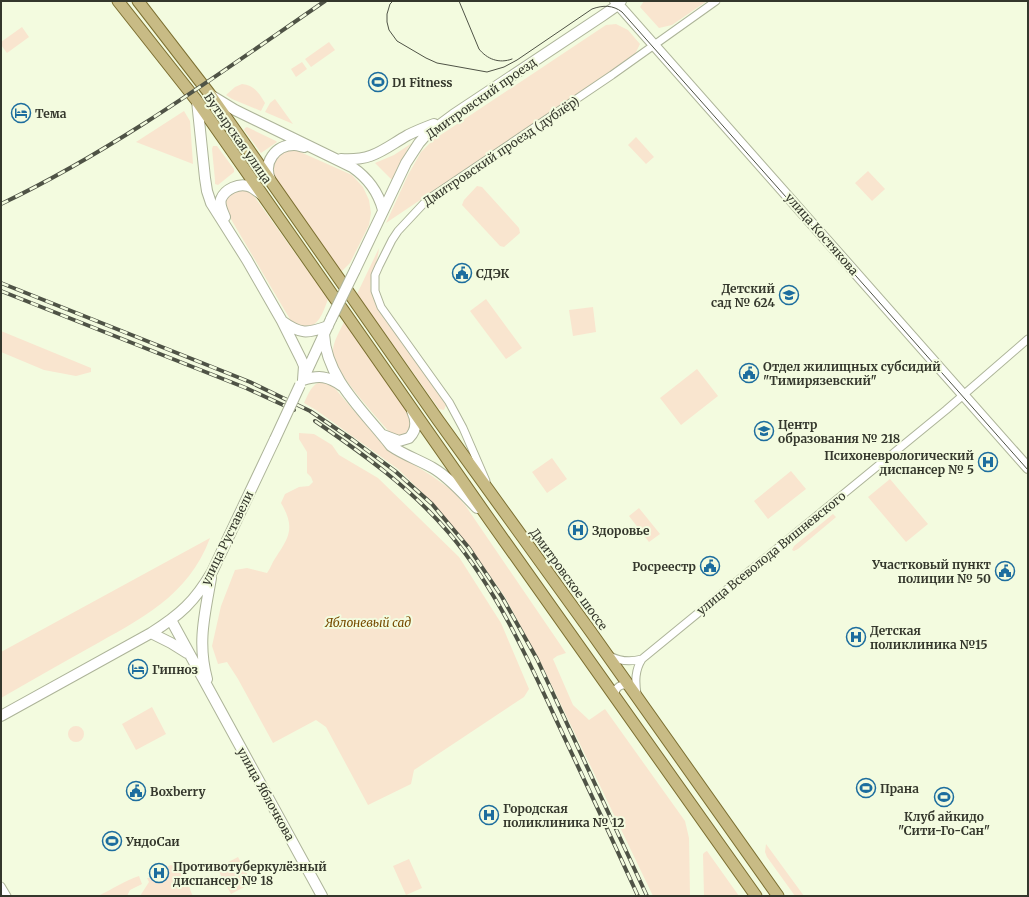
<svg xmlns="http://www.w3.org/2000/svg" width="1029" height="897" font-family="Merriweather,serif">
<rect width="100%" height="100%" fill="#f3fbdf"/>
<!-- green -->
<path fill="#f9e5cf" d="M644,1H707L672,25L659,28L640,7Z
M616,24L628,30L640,44L634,56L386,223L408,175L421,152L433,140L606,25Z
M22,27L29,37L7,53L1,45V42Z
M329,42L335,50L311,67L305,59Z
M302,62L307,69L296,77L291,69Z
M242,84C254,85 259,93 265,103L261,111L232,99L226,95L235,87Z
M275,99L293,124L265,112L270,103Z
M184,111L190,121L193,164L136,142Z
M247,127L276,141L277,142L261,153L244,130L245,128Z
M636,137L654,157L646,164L628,145Z
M412,143L408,148L392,180L375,163L394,155Z
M213,146H217L234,169V172L218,185L215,184V180L212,149Z
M291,150L298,151L352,175L363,187L369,200L371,213L369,225L350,263L341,272L276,180C268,164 275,154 291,150Z
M868,171L885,189L872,201L855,183Z
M477,186L482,187L519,228L520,233L504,247L500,246L462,205L464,200Z
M241,189L249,191L254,196L328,299C324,310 318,331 302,326C298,325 295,324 291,321L225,209C225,195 229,194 241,189Z
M379,248C377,272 363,278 376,304L446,405L444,410L439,409L357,294Z
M486,299L522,348L506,359L470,311Z
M593,307L596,332L573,336L569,310Z
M344,322L411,417L413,426L404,436L392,435C378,418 335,374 333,353C332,343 340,331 344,322Z
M1,331L91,368V372L76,376L44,370L1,352Z
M697,369L718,396L681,425L660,398Z
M323,381L332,385L384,446L432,476L453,491L465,505L566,653L557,656L553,659L573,705L589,720L605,709L685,821L689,838L690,896H653L541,663L505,597L470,547L435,505L398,469L316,410L304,403C309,393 311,384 323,381Z
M299,433L314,434L319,437L332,445L339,455L378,478L459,557L501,623L529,689L524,697L414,770L411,784L368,805L326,727L316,720L273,743L238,679L227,662L218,664L212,646L221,606L235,570L247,568L267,573C271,568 272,562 276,557C290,536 295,527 281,503L285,494L299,487L309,486L313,482L311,477L307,473V452L299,439Z
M552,458L567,479L547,493L532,472Z
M791,471L806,489L768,519L754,501Z
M890,479L928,524L906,542L868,497Z
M639,508L660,534L649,542L629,516Z
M833,514L836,517L835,518L798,549L794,551L792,550L794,546Z
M210,538C188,597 140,619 89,648C59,665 30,681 1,698V652Z
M152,707L166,734L136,750L122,724Z
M68 734a8 8 0 1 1 16 0a8 8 0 1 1-16 0Z
M766,844L804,896H795L767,857L765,852Z
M707,851L739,896H704L703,854L705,852Z
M238,857L252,883L231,894L217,868Z
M409,859L422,888L406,895L393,866Z
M171,865C192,870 185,881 193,896H140L149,882L147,878H156L155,873L163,868Z
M139,876L142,884L130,890L127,896H98C111,890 126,880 139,876Z"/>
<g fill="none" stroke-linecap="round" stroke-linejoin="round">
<defs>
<path id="street" d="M486,481L463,428L449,402L381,307L375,291V275L379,266L392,240L398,231L427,200L612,75L716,1
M610,656C621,662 631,662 642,659
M637,694C635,681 635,670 642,659L946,410L1028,339
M615,697C614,687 622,682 630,687
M1,886L7,896"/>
<path id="secondary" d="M615,1L1028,468
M212,96L235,110L352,167C368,178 378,191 383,210
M197,101L205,178L207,191L211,203L247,260L282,321L301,359L304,366L303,380
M341,159C373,161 382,150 408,135C416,131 426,127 434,124
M270,179C263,163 275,145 294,145C297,145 300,146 304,147
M225,217C223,212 219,205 221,199C225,189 239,183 248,186C253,187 258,192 262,195
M355,270L406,163L419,143L426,135L453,115L602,16L615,7L621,1
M282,321C300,334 307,334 328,326
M324,334C326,379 365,412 391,446C404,455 419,460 433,468C450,478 463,494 477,508
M305,375L331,319
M303,380C319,375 328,376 342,386
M383,435L399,441L409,438C417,430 417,421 412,411
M171,620L322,896
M151,633L171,643L187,653
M207,679C197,642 205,614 211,578
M1,716L151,633C180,615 195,601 212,572L275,439"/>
<path id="primary" d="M118,1L197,101L489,519L756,896
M138,1L209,93L438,420L591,632L778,896"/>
</defs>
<!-- street casing -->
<use href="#street" stroke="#adb499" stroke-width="9"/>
<!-- secondary casing -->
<use href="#secondary" stroke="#adb499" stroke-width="12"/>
<!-- primary casing -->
<use href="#primary" stroke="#7c6f31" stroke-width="13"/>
<!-- street -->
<use href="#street" stroke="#fff" stroke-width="7"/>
<!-- secondary -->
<use href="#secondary" stroke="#fff" stroke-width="10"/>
<!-- primary -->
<use href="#primary" stroke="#c8bb85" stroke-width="11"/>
<!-- tram -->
<path stroke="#4f5346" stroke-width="1" d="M393,1L390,4L387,14V22L389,30L397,41L426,58L437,63L487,72L504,67L517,60L592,9C603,5 613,5 622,12L1028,470
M459,1L479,49C487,59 499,64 512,59"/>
<defs>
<path id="rail" d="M1,204C116,149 220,73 325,1
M1,283L250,382L310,411L353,440L395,471L432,504L469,548L502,597L537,659L647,896
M1,291L246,388L294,410
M315,421C363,454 411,488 449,533C497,590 528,659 559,726C586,783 612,839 638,896"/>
</defs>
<!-- rail casing -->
<use href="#rail" stroke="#4f5346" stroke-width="4"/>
<!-- rail -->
<use href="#rail" stroke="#f3fbdf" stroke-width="2.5" stroke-dasharray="8" stroke-linecap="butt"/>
<defs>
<path id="secondary-bridge" d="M331,319L355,270
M275,439L300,385"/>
</defs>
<!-- secondary-bridge casing -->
<use href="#secondary-bridge" stroke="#adb499" stroke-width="12" stroke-linecap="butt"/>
<!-- secondary-bridge -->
<use href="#secondary-bridge" stroke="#fff" stroke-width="10"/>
</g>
<!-- icons -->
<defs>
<symbol id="stadium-ring" viewBox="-11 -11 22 22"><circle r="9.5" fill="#f3fbdf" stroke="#1c6d9e" stroke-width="1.5"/><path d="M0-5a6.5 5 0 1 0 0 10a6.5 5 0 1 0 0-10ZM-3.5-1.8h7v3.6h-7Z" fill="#1c6d9e"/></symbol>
<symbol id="hotel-ring" viewBox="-11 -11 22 22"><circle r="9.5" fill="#f3fbdf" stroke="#1c6d9e" stroke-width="1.5"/><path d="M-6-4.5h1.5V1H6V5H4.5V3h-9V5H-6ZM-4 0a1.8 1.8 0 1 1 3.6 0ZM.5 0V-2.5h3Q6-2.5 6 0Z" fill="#1c6d9e"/></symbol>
<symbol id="civic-ring" viewBox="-11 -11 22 22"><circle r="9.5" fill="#f3fbdf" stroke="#1c6d9e" stroke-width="1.5"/><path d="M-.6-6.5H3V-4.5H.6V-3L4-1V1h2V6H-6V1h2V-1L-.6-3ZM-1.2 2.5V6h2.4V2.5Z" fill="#1c6d9e"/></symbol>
<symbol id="school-ring" viewBox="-11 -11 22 22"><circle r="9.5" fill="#f3fbdf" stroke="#1c6d9e" stroke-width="1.5"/><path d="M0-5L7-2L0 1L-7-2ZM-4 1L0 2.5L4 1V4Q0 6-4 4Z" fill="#1c6d9e"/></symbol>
<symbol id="hospital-ring" viewBox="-11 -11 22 22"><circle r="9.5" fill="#f3fbdf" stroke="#1c6d9e" stroke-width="1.5"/><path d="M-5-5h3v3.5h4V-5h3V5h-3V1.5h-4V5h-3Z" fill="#1c6d9e"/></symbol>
</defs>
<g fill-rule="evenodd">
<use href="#stadium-ring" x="367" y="71" width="22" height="22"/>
<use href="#hotel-ring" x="10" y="102" width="22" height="22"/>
<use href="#civic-ring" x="451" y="262" width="22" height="22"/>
<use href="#school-ring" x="778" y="284" width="22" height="22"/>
<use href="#civic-ring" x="738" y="362" width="22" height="22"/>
<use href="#school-ring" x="753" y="420" width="22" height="22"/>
<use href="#hospital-ring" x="977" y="451" width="22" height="22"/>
<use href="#hospital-ring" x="567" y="519" width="22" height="22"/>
<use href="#civic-ring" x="699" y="555" width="22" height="22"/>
<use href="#civic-ring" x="994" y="560" width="22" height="22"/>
<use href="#hospital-ring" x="845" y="626" width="22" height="22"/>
<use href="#hotel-ring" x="127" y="658" width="22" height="22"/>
<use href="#stadium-ring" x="855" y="777" width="22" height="22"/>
<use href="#civic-ring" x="125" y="780" width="22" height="22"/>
<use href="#stadium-ring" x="933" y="786" width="22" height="22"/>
<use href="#hospital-ring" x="478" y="804" width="22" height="22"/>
<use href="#stadium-ring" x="101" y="830" width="22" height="22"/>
<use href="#hospital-ring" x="148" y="862" width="22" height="22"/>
</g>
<g text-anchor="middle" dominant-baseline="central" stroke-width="4" stroke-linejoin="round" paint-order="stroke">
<!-- poi labels -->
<g font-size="12" font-weight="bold" fill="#34372c" stroke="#f3fbdf" text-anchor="start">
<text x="392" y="82">D1 Fitness</text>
<text x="35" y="113">Тема</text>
<text x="476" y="273">СДЭК</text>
<text x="775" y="288" text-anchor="end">Детский<tspan x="775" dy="14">сад № 624</tspan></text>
<text x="763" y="366">Отдел жилищных субсидий<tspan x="763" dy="14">"Тимирязевский"</tspan></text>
<text x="778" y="424">Центр<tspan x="778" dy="14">образования № 218</tspan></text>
<text x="974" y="455" text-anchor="end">Психоневрологический<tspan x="974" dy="14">диспансер № 5</tspan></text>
<text x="592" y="530">Здоровье</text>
<text x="991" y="564" text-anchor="end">Участковый пункт<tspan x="991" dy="14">полиции № 50</tspan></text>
<text x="696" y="566" text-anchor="end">Росреестр</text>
<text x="870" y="630">Детская<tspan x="870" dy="14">поликлиника №15</tspan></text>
<text x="152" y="669">Гипноз</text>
<text x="880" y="788">Прана</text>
<text x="150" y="791">Boxberry</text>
<text x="503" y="808">Городская<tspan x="503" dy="14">поликлиника № 12</tspan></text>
<text x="944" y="816" text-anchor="middle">Клуб айкидо<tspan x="944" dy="14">"Сити-Го-Сан"</tspan></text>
<text x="126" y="841">УндоСаи</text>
<text x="173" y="866">Противотуберкулёзный<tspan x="173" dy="14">диспансер № 18</tspan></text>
</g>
<!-- street labels -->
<g font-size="12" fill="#34372c" stroke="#f3fbdf">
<text transform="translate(481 98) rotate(-35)">Дмитровский проезд</text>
<text transform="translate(238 138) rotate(55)">Бутырская улица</text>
<text transform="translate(501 151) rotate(-34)">Дмитровский проезд (дублёр)</text>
<text transform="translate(822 234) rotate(49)">улица Костякова</text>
<text transform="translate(227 538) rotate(-64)">улица Руставели</text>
<text transform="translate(771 553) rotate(-39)">улица Всеволода Вишневского</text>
<text transform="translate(569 579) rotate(54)">Дмитровское шоссе</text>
<text transform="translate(266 794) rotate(61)">улица Яблочкова</text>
</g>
<!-- park labels -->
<g font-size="12" font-style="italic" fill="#774b00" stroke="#f3fbdf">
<text x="368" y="622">Яблоневый сад</text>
</g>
</g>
<!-- border -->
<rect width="1029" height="897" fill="none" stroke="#34372c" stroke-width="4"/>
</svg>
